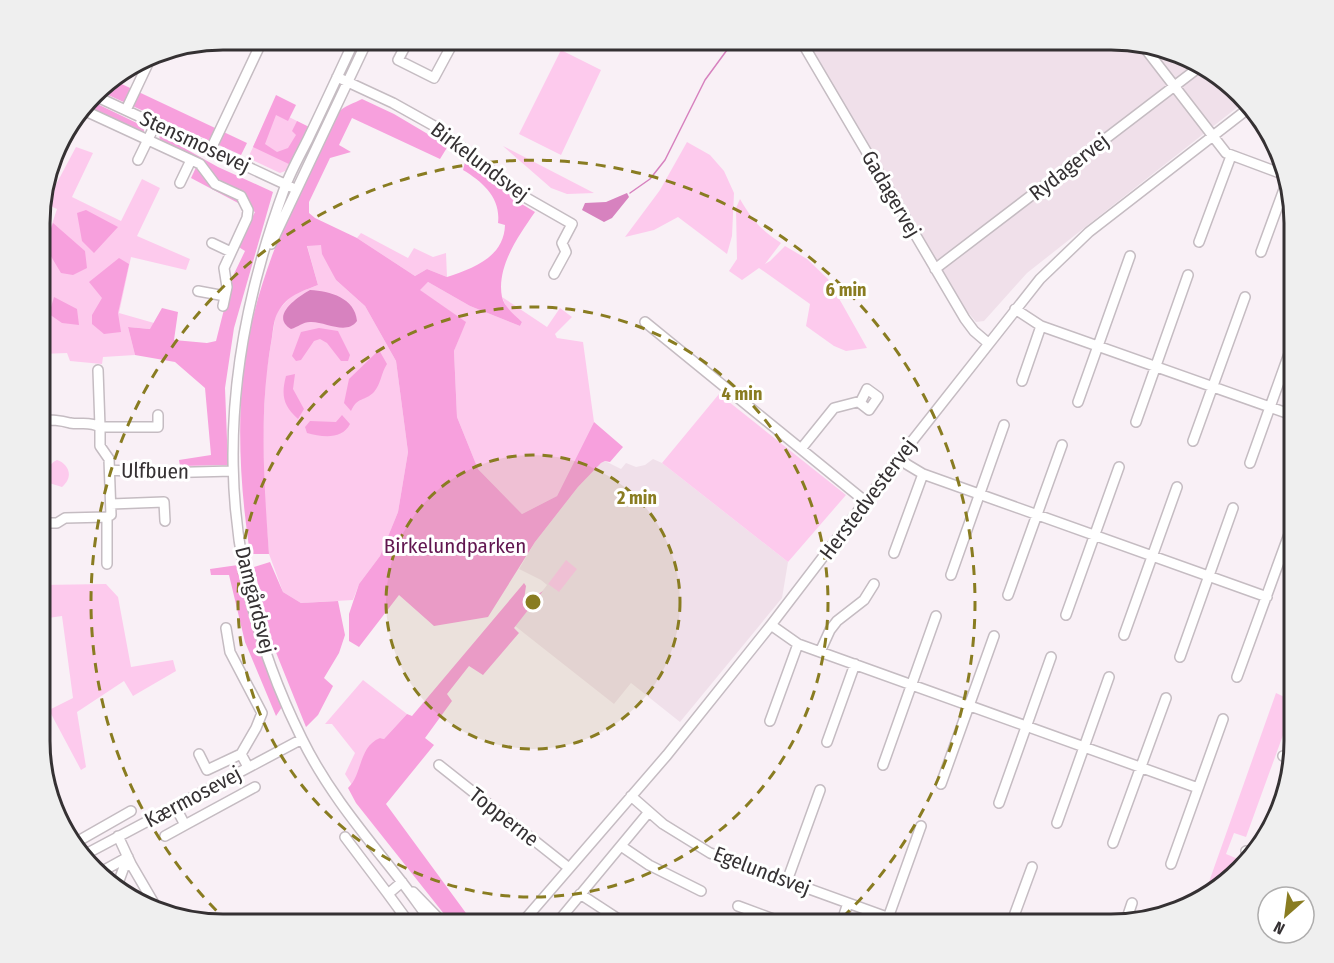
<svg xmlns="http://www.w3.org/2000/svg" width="1334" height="963" font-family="'Fira Sans Condensed',sans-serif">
<rect width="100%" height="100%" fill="#f9f0f6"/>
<!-- built -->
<path fill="#f0e0ea" d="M806,39H1123L1182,53L1224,77L1244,102L1027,273L984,321L976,322L960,303Z
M653,459L662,463L788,562L782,598L680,722L631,683L614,704L515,626L547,585L541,580L519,569L535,542L578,487L601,463L605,461L621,469L626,463L636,467L645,465Z"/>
<!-- green -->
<path fill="#fdcaed" d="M561,50L601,70L561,155L519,134Z
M271,108L309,127L288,170L280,173L248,158Z
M687,142L710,155L724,171L734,193L732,236L727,254L678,217L654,230L625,237L660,190Z
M503,146L594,193L567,194L551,188Z
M76,147L93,153L72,197L121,221L142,179L160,188L137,236L190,259L186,270L131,257L119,313L154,323L151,329L128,327L135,355L103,357L102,364L70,361L67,353L41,354V316L51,275L41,273V257L57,209L41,202L44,188L52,192Z
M740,199C752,220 761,230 781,243L765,264L770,261L785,246L807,259L828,279L867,348L846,351L834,346L806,326L810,304L759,268L742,280L729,271L737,259L736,208Z
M361,233L408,258L414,248L433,257L446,253L447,277L427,269L415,276L357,238Z
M321,244L336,280L365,306L396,361L408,452L398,512L380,556L359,584L353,600L301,603L283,592L269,554L264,493L263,431L266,374L276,313L292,295L318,285L307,245Z
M428,282L470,306L520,326L522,322L507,308L502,297L547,327L560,308L572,317L555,334L557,338L583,342L594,422L557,496L522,514L478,469L457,417L454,351L465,322L419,290Z
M719,394L846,495L788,562L662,463Z
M57,460C69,464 74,477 62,487L49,483C46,473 47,465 57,460Z
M566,560L577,569L559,592L548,584Z
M106,584L118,597L131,667L173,660L176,671L133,696L124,681L77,712L86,767L81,770L49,710L73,698L62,616L41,619V585Z
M363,680L407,714L384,739L380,738L352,785L345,774L355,753L332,724H325Z
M1276,693L1295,702L1246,837L1234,833L1226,854L1238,859L1234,872L1204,896Z"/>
<!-- forest -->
<path fill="#f7a0dd" d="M111,79L247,143L241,155L97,90L102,84Z
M276,95L296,105L288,121L276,115L265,144L277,152L288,148L296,135L292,131L297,121L309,127L291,165L253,147Z
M362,99L394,114L448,146L440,159L352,118L339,145L351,152L330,158L309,202V213L315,218L357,238L415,276L427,269L447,277C474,268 504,257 505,225L498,223C501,198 483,182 463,170L466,158L520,203L535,212C519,235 496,267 502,297C504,307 515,315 522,322L520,326L470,306L428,282L420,290L466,322L454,351L457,417L478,469L522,514L557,496L594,422L623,447L610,462L605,461L601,463L578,487L535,542L488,617L434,626L399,595L359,647L349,641V614L359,584L380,556L398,512L408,452L396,361L365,306L336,280L322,254L321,245L307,246L318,285C300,292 288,295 278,312C273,320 273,334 271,343C259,413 264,484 269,554H250C241,494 237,433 243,372C251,305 275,241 304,181C309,169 331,117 338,112C345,106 354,103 362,99Z
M89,100L143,126L145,136L83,108Z
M159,134L218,167L273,192L234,328L225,388L228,465L180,466L179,460L211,455L205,388L175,362L135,355L128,327L150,329L162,308L178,312L174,340L207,343L216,341L232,278L245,251L237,246L255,212L191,178L199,161L160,142Z
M86,210L118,227L94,253L82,241L77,213Z
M53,223L85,251L87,268L73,275L61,273L49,253L42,254Z
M119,258L129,264L118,313L121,332L104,334L92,324V315L102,298L89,282Z
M54,297L77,309L79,325L62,323L49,314Z
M319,328L338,331L350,355L348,361H341L327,343L320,339L314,341L301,360L296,361L292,356L301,332Z
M379,350L387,364C381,373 381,384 374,392C364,402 358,396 351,411L344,403L349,379Z
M295,374L293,389L304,409L298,419C283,406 281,395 286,376Z
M342,415L350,424C342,440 322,437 307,433L305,427L310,421L336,422Z
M270,562L283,592L301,603L338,601L345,635L339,653L324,678L333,686L318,715L306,727L271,640L254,567Z
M238,565L252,620L282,707L276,716L245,642L229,575H211L210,569Z
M524,583L526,586L524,600H529L543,591L514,628L519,633L483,675L469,666L447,694L452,701L425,738L434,745L386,804L474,924H452L356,803L348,788C363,774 358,747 380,738L384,739L407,714L412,716Z"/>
<!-- water -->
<path fill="#d782bf" d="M627,193L629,197L612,218L604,222L582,210L585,203L606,202Z
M310,290C330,291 355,298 357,321C346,336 325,321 310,322C303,322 298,327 291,329C269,316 299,296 310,290Z"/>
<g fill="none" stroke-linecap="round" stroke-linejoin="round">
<!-- stream -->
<path stroke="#d782bf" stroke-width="1.5" d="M630,193L650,179L665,160L705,80L735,39"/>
<defs>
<path id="minor" d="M355,39C339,73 324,106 308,139C300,155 291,171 285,187C215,376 211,556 302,739C328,792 365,835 401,881C412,895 422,910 433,924
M409,39L398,60L434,78L455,39
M800,39L965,319L974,331L988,343
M906,39L909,43L915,39
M1141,43L1226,153L1285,175
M337,77L393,103L436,127L523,196L572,224L562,243L566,252L554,274
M93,95L291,187
M81,109L200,164L215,184L241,196L248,210L247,218L224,268L227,287L223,306
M126,110L152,55
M211,149L263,39
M138,160L156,123
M180,183L191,160
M1199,242L1231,156
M212,243L231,252
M271,244L368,39
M1261,252L1287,181
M935,269L1202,65
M198,291L225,296
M1015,309L1041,326L1295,416
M645,322L866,502
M1022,381L1041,326
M1078,402L1130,256
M41,420C53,420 59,420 70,423C81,425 89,421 100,427L98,370
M1136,422L1188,275
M1193,441L1245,297
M801,449L834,408L861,401L860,403L869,410L878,397L867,389L861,401
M898,459L923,474L1267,597
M1250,463L1295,337
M110,470L158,473L232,471
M111,504L164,502L165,521
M107,517L111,515L109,459L100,446V427H158V415
M41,523H57L65,518L107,517V564
M894,553L923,474
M951,575L1004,425
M1008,595L1062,445
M1066,615L1119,467
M771,625L798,644L1198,788
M226,628L230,652L262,713L256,728L241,754L248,767
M1124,635L1177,487
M820,652L830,630L837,621L864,600L874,584
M1180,657L1233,508
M1237,677L1292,526
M770,721L798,644
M827,742L855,664
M199,754L207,770L241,754
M1283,756L1293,760
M439,765L569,868
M883,765L936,616
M941,784L994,636
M631,796L663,824L710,853L906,924
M999,803L1051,657
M175,806L185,825L255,787
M1057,823L1109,677
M165,836L185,825
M345,837L388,894L402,882
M1113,843L1166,698
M73,844L131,811
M621,846L649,865L701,891
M1246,851L1255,854
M84,855L302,739
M131,864L159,912
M1171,864L1223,719
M99,873L128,857
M787,881L820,790
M116,889L124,867L131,864L118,836
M413,892L444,924
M388,894L410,924
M580,894L626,924
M738,906L787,924
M888,918L921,826
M1126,921L1132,903
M521,924L667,755L771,625L898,459L1040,279L1089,232L1249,108
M556,924L648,813
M841,924L848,903
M1011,924L1032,867"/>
</defs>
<!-- minor casing -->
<use href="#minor" stroke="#c5bcc2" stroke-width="12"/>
<!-- minor -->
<use href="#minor" stroke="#fff" stroke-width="9"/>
</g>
<!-- distance rings -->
<circle cx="533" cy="602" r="147" fill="#897c21" fill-opacity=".12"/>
<g fill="none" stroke="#897c21" stroke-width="3" stroke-dasharray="10 8">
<circle cx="533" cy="602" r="147"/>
<circle cx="533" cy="602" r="295"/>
<path d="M229 923A442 442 0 1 1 837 923"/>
</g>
<g text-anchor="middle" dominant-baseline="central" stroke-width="6" stroke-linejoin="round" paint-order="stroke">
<!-- street labels -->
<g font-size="21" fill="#353133" stroke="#fff">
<text transform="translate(195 142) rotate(25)">Stensmosevej</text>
<text transform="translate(480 162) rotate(37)">Birkelundsvej</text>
<text transform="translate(1069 167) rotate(-38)">Rydagervej</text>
<text transform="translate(891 194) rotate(60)">Gadagervej</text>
<text transform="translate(155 471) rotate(1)">Ulfbuen</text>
<text transform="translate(868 499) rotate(-53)">Herstedvestervej</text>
<text transform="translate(255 600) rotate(76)">Damgårdsvej</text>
<text transform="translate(193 797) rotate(-28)">Kærmosevej</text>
<text transform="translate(504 817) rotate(38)">Topperne</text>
<text transform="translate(762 871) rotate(21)">Egelundsvej</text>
</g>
<!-- park labels -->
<g font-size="21" fill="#611650" stroke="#fff">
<text x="455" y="546">Birkelundparken</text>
</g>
</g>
<!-- crop -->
<path d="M0 0H1334V963H0ZM223 50H1111A173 173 0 0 1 1284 223V741A173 173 0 0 1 1111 914H223A173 173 0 0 1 50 741V223A173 173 0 0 1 223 50Z" fill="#efefef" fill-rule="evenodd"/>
<path fill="none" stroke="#353133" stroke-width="3" d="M223 50H1111A173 173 0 0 1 1284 223V741A173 173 0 0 1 1111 914H223A173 173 0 0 1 50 741V223A173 173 0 0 1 223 50Z"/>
<circle cx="533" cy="602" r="9" fill="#897c21" stroke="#fff" stroke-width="3"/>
<g font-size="18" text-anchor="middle" font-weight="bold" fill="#897c21" stroke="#fff" stroke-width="6" stroke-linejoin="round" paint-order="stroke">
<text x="846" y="296">6 min</text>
<text x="742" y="400">4 min</text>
<text x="637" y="504">2 min</text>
</g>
<!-- north arrow -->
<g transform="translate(1286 915) rotate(208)"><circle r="28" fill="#ffffff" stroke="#aeadad" stroke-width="1.5"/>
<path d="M0-4.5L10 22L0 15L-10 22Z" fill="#897c21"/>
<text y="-9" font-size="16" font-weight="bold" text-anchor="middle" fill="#353133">N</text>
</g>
</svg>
